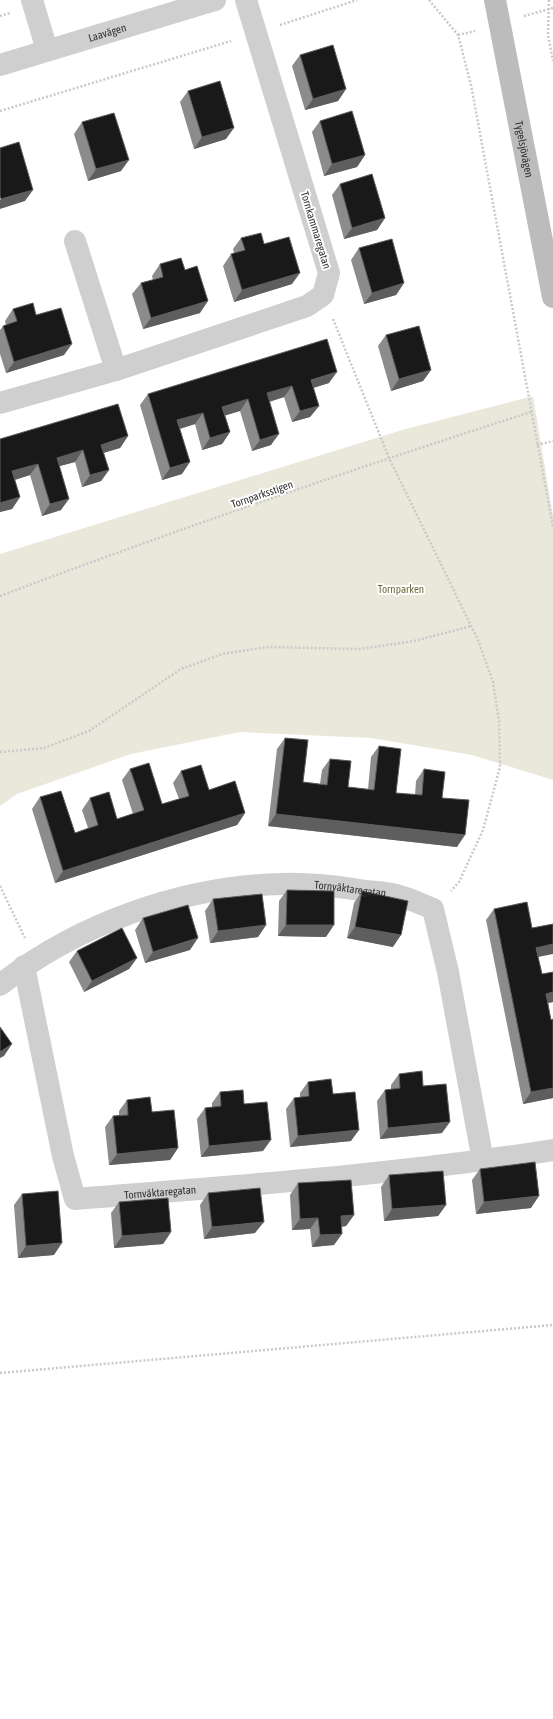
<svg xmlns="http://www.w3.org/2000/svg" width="553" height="1719" font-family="'Asap Condensed',sans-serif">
<rect width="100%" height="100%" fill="#fff"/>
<!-- green -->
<path fill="#eae8db" d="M533,396L553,516V780L472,755L371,738L240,732L131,754L17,794L0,806V554L402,430Z"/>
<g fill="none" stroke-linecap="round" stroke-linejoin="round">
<!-- path -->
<path stroke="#c9c9c9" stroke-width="2.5" stroke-dasharray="2 2" stroke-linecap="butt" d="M429,0L458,35L471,85L553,527
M549,0L548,35L553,61
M0,16L10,13
M524,16L553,8
M280,25L357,0
M458,35L475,31
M0,111L231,41
M333,319L389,458L478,640L493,682L499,721L500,767L483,830L459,882L451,891
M537,445L553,441
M0,596C176,530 353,469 531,412
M0,752L44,748L89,731L181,669L222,654L267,647L360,649L414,641L472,626
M0,886L25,938
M0,1373L553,1325"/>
<!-- street -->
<g stroke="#cfcfcf" stroke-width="22">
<path d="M32,0L47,50"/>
<path id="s1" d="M0,65L215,0"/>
<path d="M75,241L116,370"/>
<path d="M0,403L116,370L307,306L323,295L329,273L246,0"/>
<path id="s2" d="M24,966L63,1156L75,1199C235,1186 395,1175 553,1150"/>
<path id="s3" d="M0,985C77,924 183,886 282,884C308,883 334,886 360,890C372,892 385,892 396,895C409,898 421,904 433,909L448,972L483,1161"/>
</g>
<!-- secondary -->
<path stroke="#bcbcbc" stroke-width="22" id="s4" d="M495,0L553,297"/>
</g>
<!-- wall -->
<path fill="#8c8c8c" d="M300,55L346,89L338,101L305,110L292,66Z
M188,91L226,139L194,149L180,102Z
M320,121L365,155L357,167L324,176L312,132Z
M82,122L121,171L88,181L74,134Z
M340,184L385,218L377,230L344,239L332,195Z
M241,238L264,244L292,284L234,302L223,266L231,254L234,253L233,249Z
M359,248L404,283L396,295L364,304L351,260Z
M160,264L185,270L200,313L143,329L132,294L141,283L153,280L152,276Z
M13,309L36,315L64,355L6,373L0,354V330L3,326L6,325L5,321Z
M386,335L431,370L423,381L391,391L378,346Z
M329,383L313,388L319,406L310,417L292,422L284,397L269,402L271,445L252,451L240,411L225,415L230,432L222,444L202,450L195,424L180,429L182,474L162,480L140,405L148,394Z
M128,436L120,448L103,453L109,470L101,481L82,487L75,462L59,466L61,510L42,516L30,475L15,480L20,497L12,509L0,512V439Z
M285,738L303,782L320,784L322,770L330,759L348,787L368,789L371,757L379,746L396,793L415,795L416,781L424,769L442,798L457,847L268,826L277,749Z
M130,769L162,804L179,799L173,783L181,771L245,813L237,825L55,883L32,809L40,797L75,833L88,828L82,810L90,798L117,819L133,814L122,780Z
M287,890L326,937L278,936L279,901Z
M362,891L393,947L347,938L354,903Z
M213,899L266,925L258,937L210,943L205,911Z
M494,909L538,957L542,974L553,1002L548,1003L551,1020L553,1019V1098L523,1104L486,920Z
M143,918L190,950L145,963L135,930Z
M77,951L137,958L129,969L84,992L69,962Z
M399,1074L423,1086L442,1133L380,1139L377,1101L385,1090L391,1089V1085Z
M308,1082L333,1094L351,1141L290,1147L286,1109L294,1098L300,1097V1093Z
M220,1092L244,1104L263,1151L201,1157L197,1119L205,1108L212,1107V1103Z
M127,1100L152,1112L178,1148L170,1160L109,1165L105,1127L113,1116L119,1115V1111Z
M480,1169L531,1208L476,1214L472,1180Z
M389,1175L446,1205L438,1216L384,1221L381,1187Z
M298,1183L354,1215L346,1226L342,1227L334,1245L312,1247L310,1229L292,1230L290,1195Z
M208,1193L255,1233L204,1239L200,1205Z
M22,1194L54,1255L18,1258L14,1205Z
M119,1202L171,1232L163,1244L114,1248L111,1213Z"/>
<!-- shaded-wall -->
<path fill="#5e5e5e" d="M346,89L338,101L305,110L313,99Z
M234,128L226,139L194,149L202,137Z
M365,155L357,167L324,176L332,164Z
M129,160L121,171L88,181L96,169Z
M33,190L25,201L0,209V200L1,199Z
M385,218L377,230L344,239L352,228Z
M300,273L292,284L234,302L242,290Z
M404,283L396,295L364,304L372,293Z
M208,301L200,313L143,329L151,318Z
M72,344L64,355L6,373L14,362Z
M431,370L423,381L391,391L399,379Z
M337,372L329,383L303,391L311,380Z
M292,386L284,397L259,405L267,393Z
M248,399L240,411L214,419L222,407Z
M319,406L310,417L292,422L300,411Z
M203,413L195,424L169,432L177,420Z
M230,432L222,444L202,450L210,438Z
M279,434L271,445L252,451L260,440Z
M128,436L120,448L93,456L101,445Z
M83,450L75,462L49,469L57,458Z
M190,462L182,474L162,480L170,468Z
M38,464L30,475L4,483L12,471Z
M109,470L101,481L82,487L90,475Z
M20,497L12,509L0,512V503Z
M69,499L61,510L42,516L50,504Z
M245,813L237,825L55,883L63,871Z
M276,814L465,835L457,847L268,826Z
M266,925L258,937L210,943L218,931Z
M286,925H334L326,937L278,936Z
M355,927L401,935L393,947L347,938Z
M198,938L190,950L145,963L153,952Z
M553,944V954L528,959L536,948Z
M137,958L129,969L84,992L92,981Z
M553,992V1002L538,1005L546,994Z
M12,1044L4,1056L0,1058V1052Z
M553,1088V1098L523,1104L531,1092Z
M450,1122L442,1133L380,1139L388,1128Z
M359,1130L351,1141L290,1147L298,1136Z
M271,1140L263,1151L201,1157L209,1146Z
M178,1148L170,1160L109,1165L117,1154Z
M539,1196L531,1208L476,1214L484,1202Z
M446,1205L438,1216L384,1221L392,1209Z
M354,1215L346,1226L333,1227L341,1216Z
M318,1218L310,1229L292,1230L300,1219Z
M264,1222L255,1233L204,1239L212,1227Z
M171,1232L163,1244L114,1248L122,1236Z
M342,1234L334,1245L312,1247L320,1235Z
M62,1243L54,1255L18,1258L26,1246Z"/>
<!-- building -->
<path fill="#191919" stroke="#5e5e5e" d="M333,45L346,89L313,99L300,55Z
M220,81L234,128L202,137L188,91Z
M352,111L365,155L332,164L320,121Z
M114,113L129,160L96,169L82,122Z
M19,142L33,190L1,199L0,196V148Z
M372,174L385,218L352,228L340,184Z
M261,233L264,244L289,237L300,273L242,290L231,254L245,250L241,238Z
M392,239L404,283L372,293L359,248Z
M181,258L185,270L197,266L208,301L151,318L141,283L163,277L160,264Z
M33,303L36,315L61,308L72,344L14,362L3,326L17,321L13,309Z
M419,326L431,370L399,379L386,335Z
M327,339L337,372L311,380L319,406L300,411L292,386L267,393L279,434L260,440L248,399L222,407L230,432L210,438L203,413L177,420L190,462L170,468L148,394Z
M118,404L128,436L101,445L109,470L90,475L83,450L57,458L69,499L50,504L38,464L12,471L20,497L0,503V439Z
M285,738L308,740L303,782L327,785L330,759L351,761L348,787L374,790L379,746L401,749L396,793L422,795L424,769L445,772L442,798L469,800L465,835L276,814Z
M149,763L162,804L189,796L181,771L201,765L209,790L235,781L245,813L63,871L40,797L61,791L75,833L98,825L90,798L109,792L117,819L144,810L130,769Z
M287,890L334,891V925H286Z
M362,891L408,901L401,935L355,927Z
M262,894L266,925L218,931L213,899Z
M527,902L532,928L553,924V944L536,948L542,974L553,972V992L546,994L551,1020L553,1019V1088L531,1092L494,909Z
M188,905L198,938L153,952L143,918Z
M122,928L137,958L92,981L77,951Z
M0,1027L12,1044L0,1052Z
M422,1071L423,1086L446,1084L450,1122L388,1128L385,1090L400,1088L399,1074Z
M331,1079L333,1094L355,1092L359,1130L298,1136L294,1098L309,1096L308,1082Z
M243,1090L244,1104L267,1102L271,1140L209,1146L205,1108L221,1106L220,1092Z
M150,1097L152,1112L174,1110L178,1148L117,1154L113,1116L128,1115L127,1100Z
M535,1162L539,1196L484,1202L480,1169Z
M443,1171L446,1205L392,1209L389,1175Z
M351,1180L354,1215L341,1216L342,1234L320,1235L318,1218L300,1219L298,1183Z
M260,1188L264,1222L212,1227L208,1193Z
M58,1191L62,1243L26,1246L22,1194Z
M168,1198L171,1232L122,1236L119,1202Z"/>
<g text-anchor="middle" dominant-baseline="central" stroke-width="4" stroke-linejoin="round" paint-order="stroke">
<!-- street labels -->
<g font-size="11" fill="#323232" stroke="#fff">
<text stroke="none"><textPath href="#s1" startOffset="112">Laavägen</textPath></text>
<text stroke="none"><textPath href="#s4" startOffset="152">Tygelsjövägen</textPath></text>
<text transform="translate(316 230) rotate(73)">Tornkammaregatan</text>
<text transform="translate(262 494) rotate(-19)">Tornparksstigen</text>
<text stroke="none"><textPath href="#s3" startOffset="373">Tornväktaregatan</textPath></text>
<text stroke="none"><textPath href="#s2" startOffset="324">Tornväktaregatan</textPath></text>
</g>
<!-- park labels -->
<g font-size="11" fill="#6f6e3f" stroke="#fff">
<text x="401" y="589">Tornparken</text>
</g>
</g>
</svg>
